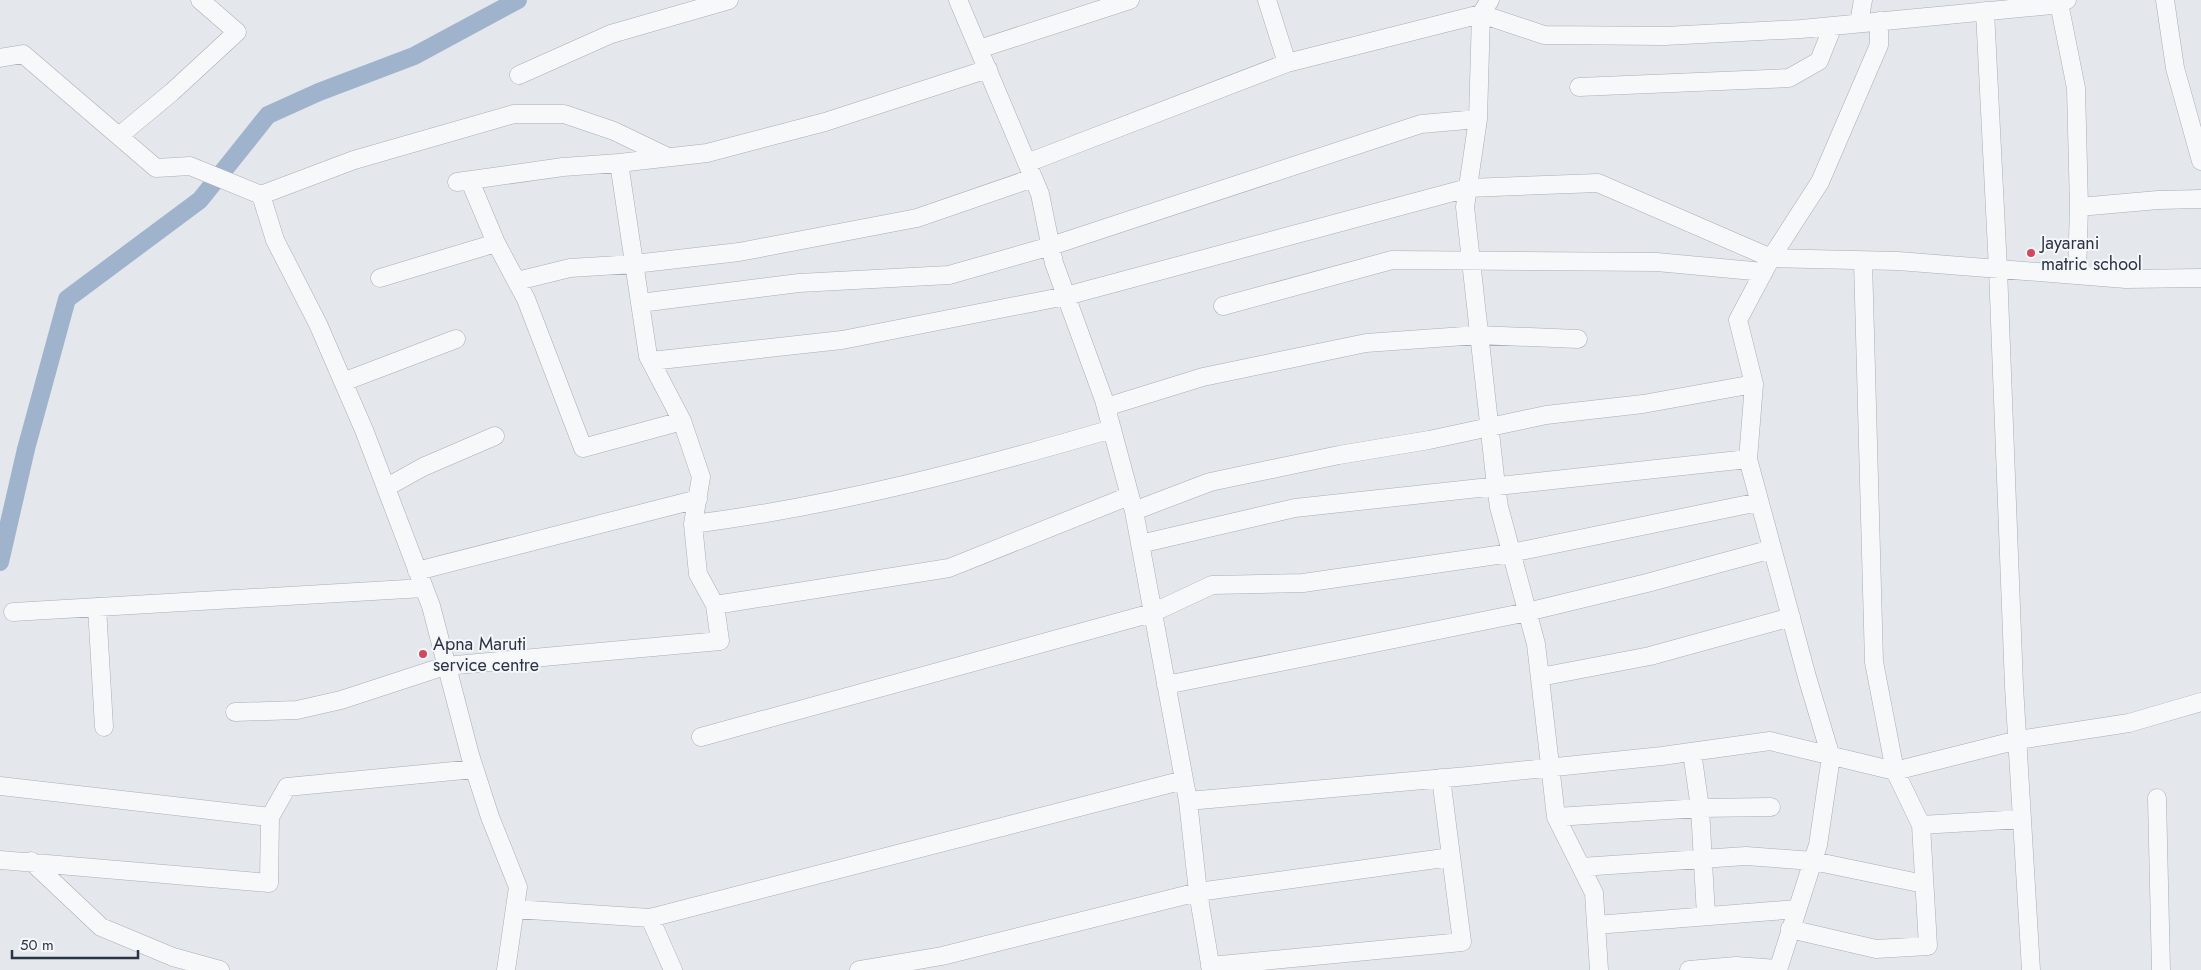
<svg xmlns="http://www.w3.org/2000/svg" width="2201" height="970" font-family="Jost,sans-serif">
<rect width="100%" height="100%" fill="#e4e7ec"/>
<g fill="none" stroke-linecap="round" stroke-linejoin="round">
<!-- canal -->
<path stroke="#9fb4cc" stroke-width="18" d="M0,562L26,449L67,299L200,200L268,115L319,92L414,56L518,0"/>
<defs>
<path id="minor" d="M958,0L1040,194L1054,263L1104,400L1134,511L1188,801L1198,892L1211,970
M1267,0L1287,63
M1490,0L1481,14L1478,119L1465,207L1496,486L1499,507L1536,644L1556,817L1594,893L1599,970
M2165,0L2175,68L2201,161
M2059,3L2076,88L2079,207L2077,275
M1985,11L1998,269L2014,686L2031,970
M1859,23L1863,0
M979,49L1130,0
M0,58L23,54L156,168L190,166L261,195L275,240L318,324L364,430L431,606L470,755L490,817L518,887L506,970
M519,75L611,34L729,0
M1579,87L1789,78L1819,61L1833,26
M119,136L172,92L237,32L200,0
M1027,163L1287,63L1481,14L1544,35L1665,36L1801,29L2052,5L2067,0
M470,181L496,243L526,299L583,448L682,421
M457,182L563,167L619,163
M261,195L354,160L514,114H564L614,131L668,157
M2079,207L2158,200L2201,199
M380,278L496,243
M517,281L570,268L634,264L739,252L917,218L1033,178
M640,303L799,283L949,275L1051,246L1421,124L1478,119
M1223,306L1392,260L1657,262L1764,272
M651,361L842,340L1066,296L1468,188L1598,183L1771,258L1820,182L1879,45V21
M343,382L456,339
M1754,384L1748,459L1807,677L1831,757L1818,845L1778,970
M1106,407L1203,377L1366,343L1478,335L1578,339
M387,487L423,467L495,436
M1134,511L1210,482L1339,455L1429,440L1546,415L1643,404L1754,384L1738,320L1771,258L1898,261L2126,279L2201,278
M693,524L701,477L682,421L648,356L619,163L707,153L825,122L988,69
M1140,544L1295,508L1748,459
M417,571L698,499
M715,605L698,574L693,524C835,506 975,469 1112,429
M97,607L104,727
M13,612L424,588
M1540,677L1650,656L1791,617
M1166,685L1527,612L1647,583L1772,549
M235,712L297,710L341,700L445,666L720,641L715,605L949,568L1129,496
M701,737L1152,613L1212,585L1303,583L1511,553L1759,502
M1692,752L1700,808L1706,916
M0,786L270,817L287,787L474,769
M2157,798L2161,970
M1188,801L1468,776L1662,756L1770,741L1895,771L2018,740L2129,723L2201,702
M1556,817L1700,808L1771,807
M1921,825L2022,819
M0,860L269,883L270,817
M31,861L101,927L173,957L220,970
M1581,867L1746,856L1813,861L1924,884
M515,909L650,918L1184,780
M650,918L673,970
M1596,925L1797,909
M1790,929L1876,949L1928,946L1921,825L1895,771L1874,662L1863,261
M1210,966L1462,942L1441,778
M859,970L942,956L1198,892L1451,857
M1689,970L1736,966L1778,969"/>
</defs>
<!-- minor casing -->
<use href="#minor" stroke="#a9aeb7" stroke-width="19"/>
<!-- minor -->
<use href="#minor" stroke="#f7f8fa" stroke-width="18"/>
</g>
<!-- markers -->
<g fill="#d1495b" stroke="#f4f6f9" stroke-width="2">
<circle cx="2031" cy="253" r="5"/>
<circle cx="423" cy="654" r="5"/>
</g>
<g text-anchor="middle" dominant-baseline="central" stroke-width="4" stroke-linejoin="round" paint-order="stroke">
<!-- poi labels -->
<g font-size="18" fill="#2b3445" stroke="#f4f6f9" text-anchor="start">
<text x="2041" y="243">Jayarani<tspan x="2041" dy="21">matric school</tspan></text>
<text x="433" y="644">Apna Maruti<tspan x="433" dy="21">service centre</tspan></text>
</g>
</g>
<!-- scale -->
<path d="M12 950v8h126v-8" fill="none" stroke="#2b3445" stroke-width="2.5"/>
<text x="20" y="950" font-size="15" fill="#2b3445" stroke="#f4f6f9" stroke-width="4" paint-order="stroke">50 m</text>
</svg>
